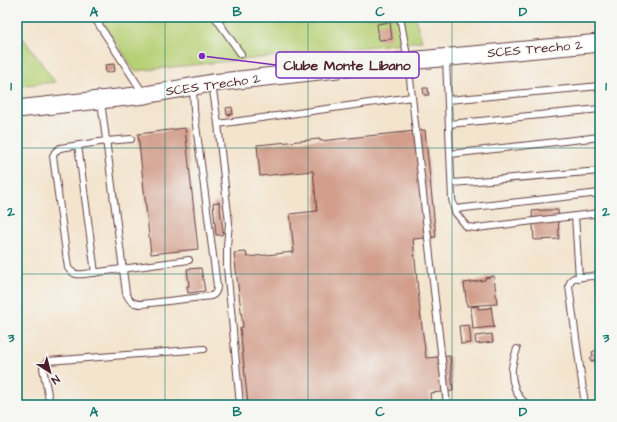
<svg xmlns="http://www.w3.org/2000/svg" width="617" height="422" font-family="'Architects Daughter',sans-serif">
<rect width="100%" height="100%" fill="#f6f6f2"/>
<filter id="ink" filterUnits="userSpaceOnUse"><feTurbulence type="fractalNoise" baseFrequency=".025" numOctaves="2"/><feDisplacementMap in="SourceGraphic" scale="8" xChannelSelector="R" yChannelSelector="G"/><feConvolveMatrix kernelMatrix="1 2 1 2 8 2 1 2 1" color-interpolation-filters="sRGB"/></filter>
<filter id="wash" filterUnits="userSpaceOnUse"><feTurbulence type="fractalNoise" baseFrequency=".012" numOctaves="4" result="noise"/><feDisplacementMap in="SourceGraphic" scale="16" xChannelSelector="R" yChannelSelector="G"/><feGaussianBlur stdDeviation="0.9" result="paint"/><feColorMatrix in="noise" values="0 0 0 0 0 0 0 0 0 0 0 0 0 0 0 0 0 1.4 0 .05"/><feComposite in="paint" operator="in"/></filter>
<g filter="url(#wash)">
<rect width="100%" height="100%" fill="#f3e4cd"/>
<!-- green -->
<path fill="#b6d075" stroke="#807850" d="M99,17H415L422,41L135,71Z
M17,30L55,82L17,86Z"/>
<g id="blocks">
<!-- building -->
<path fill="#d29e8b" d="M390,22L392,39L379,40L377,24Z
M114,64L115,71L106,73L105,65Z
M423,88H428L429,95H424Z
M232,107L233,114L227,115L226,108Z
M185,128L198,249L151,254L138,134Z
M425,130L436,237L413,239L420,311L426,358L450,356L453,391L430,393L431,405H248L240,328L243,327L234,253L246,252L247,257L294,252L290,214L317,211L313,171L260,176L257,145L320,139V141Z
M219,202L223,230L222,235H216L213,203Z
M545,210H558L559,239L534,240L532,211Z
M201,268L205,291L188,293L187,286H189L187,269Z
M494,276L497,304L467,306L464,283L485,280V278Z
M478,306V309L490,308L491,306L494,328L492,327L473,329L471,307Z
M469,325L471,343L461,344L459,326Z
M492,334L493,342L476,344L475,336Z
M598,349L600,354V366L597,367L595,360L591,361L590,358L593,356L592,352Z"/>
</g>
</g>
<g filter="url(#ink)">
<use href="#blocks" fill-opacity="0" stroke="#633d43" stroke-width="1"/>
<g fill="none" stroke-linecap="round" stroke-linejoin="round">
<defs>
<path id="lane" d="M94,17L143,93
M215,17L241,54
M446,59L452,199L455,212L467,227L477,228L600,213
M212,84L218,124
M412,97L447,405
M448,100L600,86
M101,101L126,293C130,302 133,304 142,304L211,296C216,294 217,291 217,286L194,110L193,88
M449,124L600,109
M131,139L106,141L60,148L55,152L53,156L68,268C73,274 76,275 84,274L189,260
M78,145L95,273
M450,154L600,137
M452,183L600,171
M455,209L600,193
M575,216L579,278
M598,276L600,298
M517,349C515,355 513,361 512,368C511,381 516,398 528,405
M50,405L43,368L45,364L48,361L204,349
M240,405L227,267V246L229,223L218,124L412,97L408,61L400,17
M585,405L569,286L571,280L574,278L600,275
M588,405L600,403"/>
<path id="secondary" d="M17,109L145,95L212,83L408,61L600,43"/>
</defs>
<!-- lane casing -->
<use href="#lane" stroke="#633d43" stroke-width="8"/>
<!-- secondary casing -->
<use href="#secondary" stroke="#633d43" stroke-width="19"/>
<!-- lane -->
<use href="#lane" stroke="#fff" stroke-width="6"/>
<!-- secondary -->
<use href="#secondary" stroke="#fff" stroke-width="17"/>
</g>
</g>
<!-- grid -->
<path fill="none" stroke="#0f766e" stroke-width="1" stroke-opacity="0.55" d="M165,17V405M308,17V405M452,17V405M17,148H600M17,274H600"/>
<g text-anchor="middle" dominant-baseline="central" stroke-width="3" stroke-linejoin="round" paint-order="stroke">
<!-- street labels -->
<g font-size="13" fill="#4a1f2b" stroke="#f6f6f2">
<text transform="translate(535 49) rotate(-5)">SCES Trecho 2</text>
<text transform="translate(213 85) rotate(-8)">SCES Trecho 2</text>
</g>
</g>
<!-- callouts -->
<path fill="none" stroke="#7b2cbf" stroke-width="1.5" d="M202 56L276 65"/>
<circle fill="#7b2cbf" stroke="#f6f6f2" stroke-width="1.5" cx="202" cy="56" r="4"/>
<rect fill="#f6f6f2" stroke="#7b2cbf" stroke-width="1.5" x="276" y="52" width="143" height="26" rx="4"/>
<g font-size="14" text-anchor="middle" font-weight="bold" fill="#4a1f2b">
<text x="347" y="70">Clube Monte Líbano</text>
</g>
<!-- margin -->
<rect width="617" height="422" fill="none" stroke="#f6f6f2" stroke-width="44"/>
<!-- north arrow -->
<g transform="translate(50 372) rotate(144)" stroke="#f6f6f2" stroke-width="3" paint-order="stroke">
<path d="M0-3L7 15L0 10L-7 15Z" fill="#4a1f2b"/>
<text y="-6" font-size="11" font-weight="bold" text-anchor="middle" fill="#4a1f2b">N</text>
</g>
<rect x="22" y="22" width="573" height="378" fill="none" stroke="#0f766e" stroke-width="1.5"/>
<g font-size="13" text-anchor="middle" font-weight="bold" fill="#0f766e">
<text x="94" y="16">A</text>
<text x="237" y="16">B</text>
<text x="380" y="16">C</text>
<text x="523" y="16">D</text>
<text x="11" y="90">1</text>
<text x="606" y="90">1</text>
<text x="11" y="216">2</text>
<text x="606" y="216">2</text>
<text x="11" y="342">3</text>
<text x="606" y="342">3</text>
<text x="94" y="416">A</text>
<text x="237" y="416">B</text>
<text x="380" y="416">C</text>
<text x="523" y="416">D</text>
</g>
</svg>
